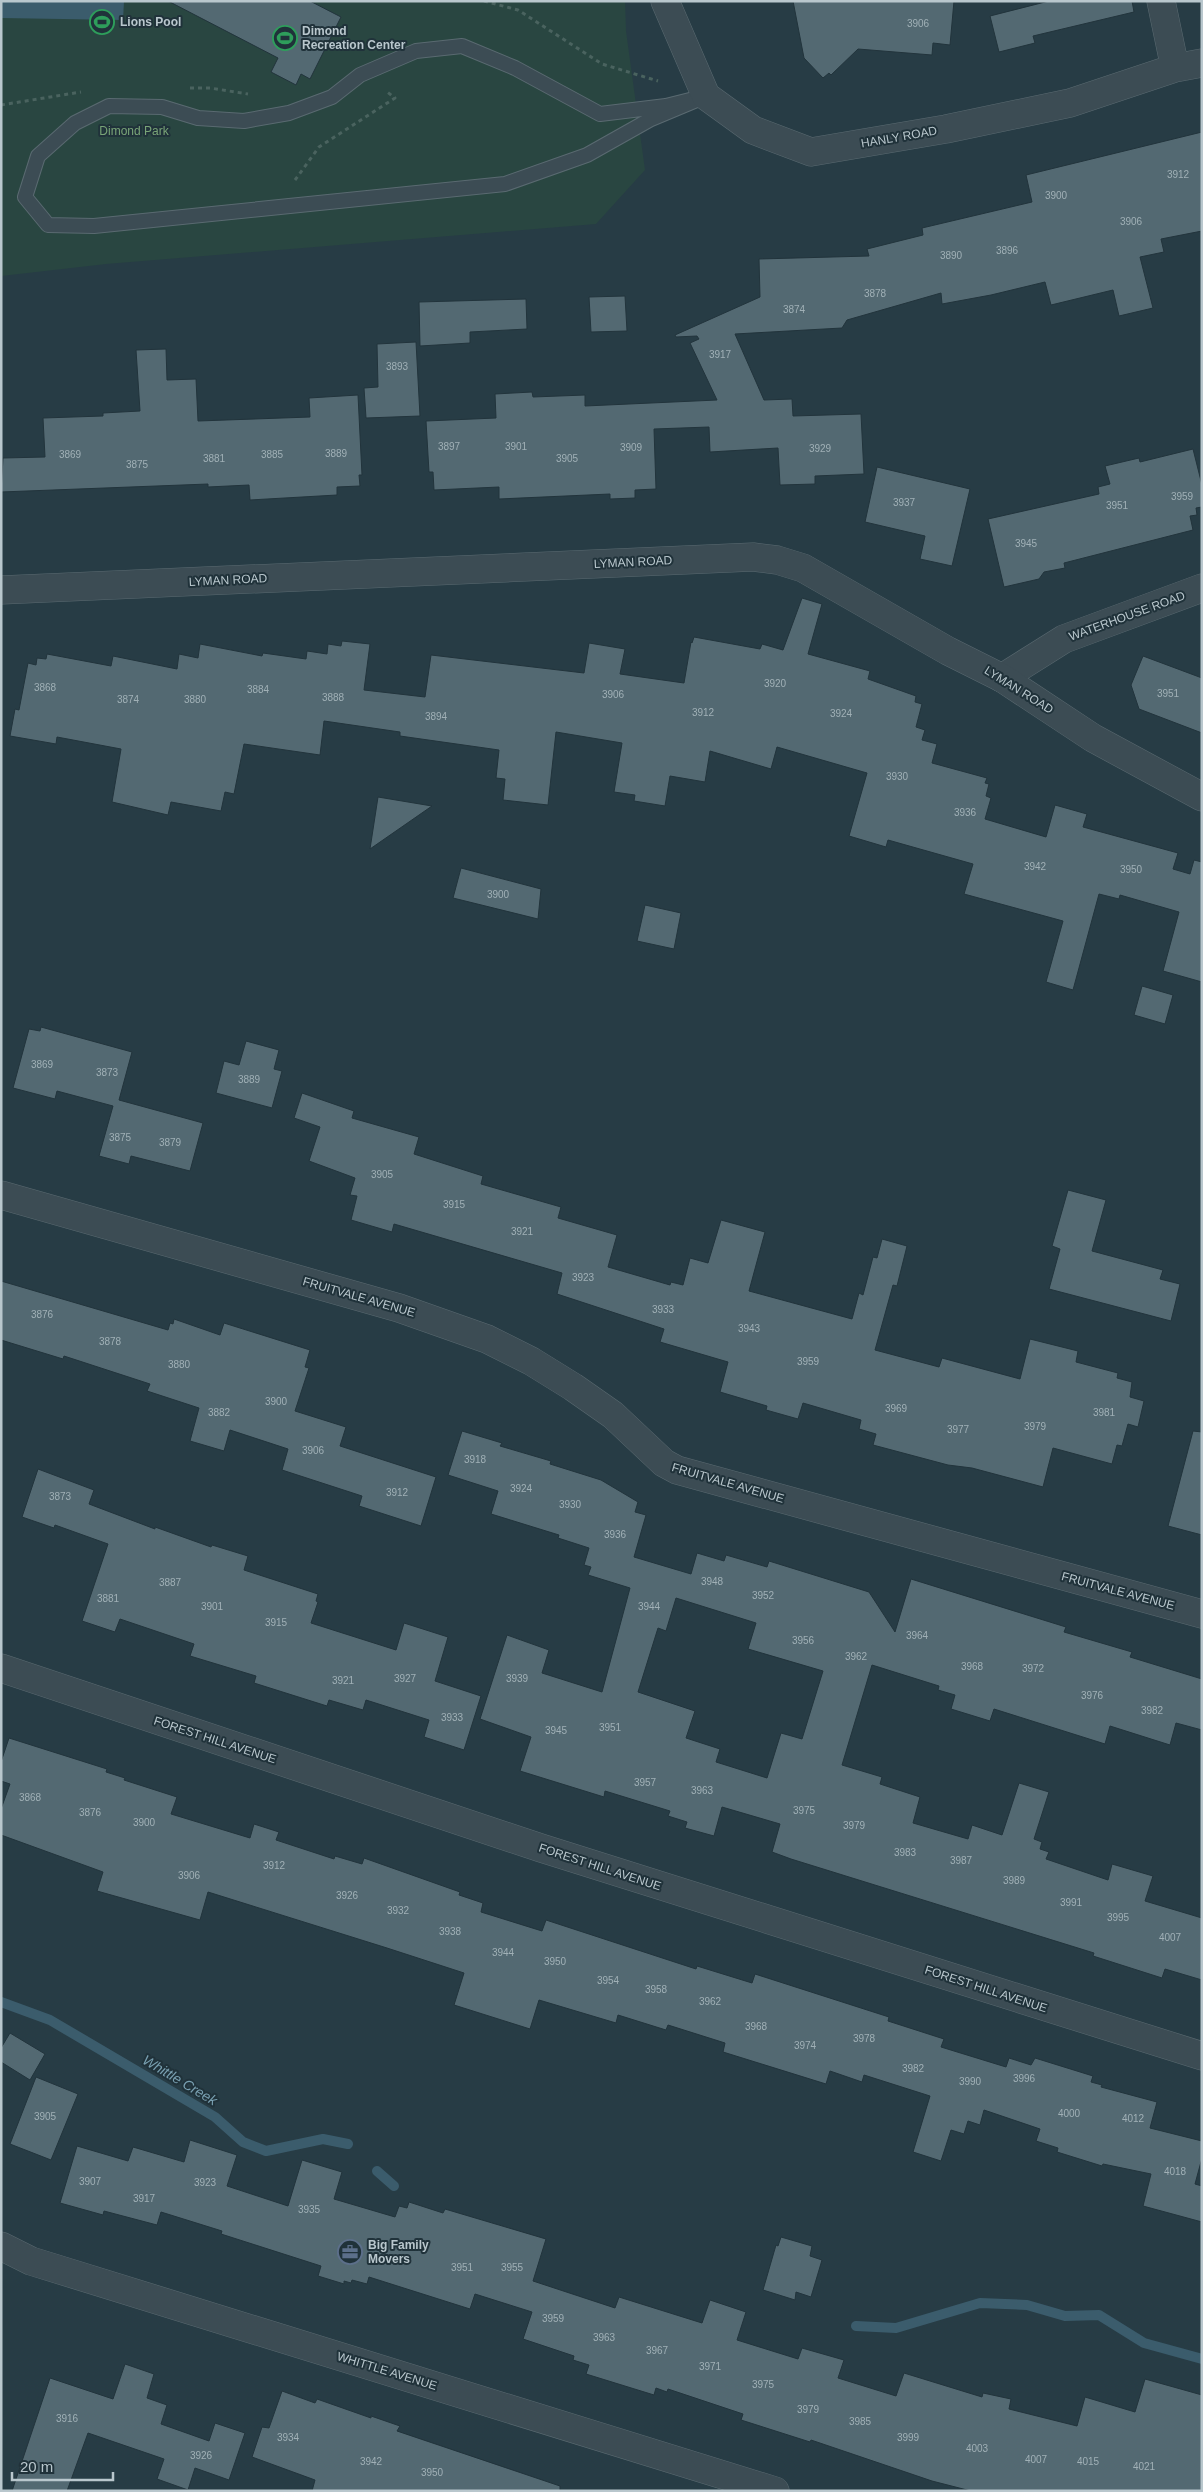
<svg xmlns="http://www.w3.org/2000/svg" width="1203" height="2492" font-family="Helvetica,sans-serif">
<rect width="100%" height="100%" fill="#273c45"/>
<!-- green -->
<path fill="#294641" d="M1,1H625L626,31L645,170L596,224L106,264L1,276Z"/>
<!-- water -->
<path fill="#3b5c6c" d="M1,1H124L123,20L1,18Z"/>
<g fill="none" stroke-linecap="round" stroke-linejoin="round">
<!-- stream -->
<path stroke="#3b5c6c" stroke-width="10" d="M1,2002L50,2020L215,2117L243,2142L266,2151L323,2139L348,2144
M377,2171L394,2186
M856,2326L896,2328L980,2303L1027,2305L1065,2316L1099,2315L1144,2343L1202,2359"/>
</g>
<!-- building -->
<path fill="#536972" stroke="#22343c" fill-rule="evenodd" d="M168,1H310L341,17L310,79L301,74L296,85L271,72L278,58Z
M793,1H954L950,45L933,43L932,55L858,49L831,75L829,73L823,78L804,58Z
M1049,1H1132L1134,12L1033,36L1035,43L999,52L990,16Z
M1202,132V231L1161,239L1164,252L1140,257L1153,308L1119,316L1113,290L1051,305L1045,282L991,295L942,304L941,293L847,320L842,328L735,334L764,400L792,399L793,416L861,414L864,474L815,476V484L780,485L778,448L710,452L709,427L654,429L656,489L635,490V498L610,499V494L499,499V487L434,490L433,472H429L426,421L496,418L495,394L532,392L533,397L585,395V406L717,400L690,343L699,339L697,336L676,337L675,335L760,297L759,259L869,256L867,249L923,235L922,228L1032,202L1026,175Z
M625,296L627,331L591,332L589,297Z
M526,299L527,329L470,332V343L420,346L419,302Z
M416,342L420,416L366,418L364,388L378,387L377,344Z
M166,349L167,380L196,379L198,421L310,417L309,398L358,395L362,475H359L360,486L337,487V495L250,500L249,485L208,487V484L1,492L3,458L45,457L43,418L103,416V413L140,411L136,350Z
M1193,449L1202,485V507L1196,508L1197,515L1190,516L1193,530L1064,563L1065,568L1044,572L1039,579L1004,587L988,519L1099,494L1098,487L1110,484L1105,466L1139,458L1140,462Z
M877,467L970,489L952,566L920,559L925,536L865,522Z
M802,598L822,604L808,654L870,671L868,679L916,696L915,702L922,704L916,727L925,730L922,740L937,744L932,763L987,778L985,783L989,784L986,796L991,798L985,819L1046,837L1055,805L1087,814L1083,827L1178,853L1173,869L1190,874L1194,860L1202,862V982L1163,971L1179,912L1120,895L1119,899L1099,894L1073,990L1046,982L1063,921L964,894L973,864L888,840L886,847L849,836L867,773L777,747L771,769L710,751L705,782L670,776L665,806L634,801L635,795L614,792L622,743L556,732L548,805L503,800L505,779L496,778L499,750L400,736V732L324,721L320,755L244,744L234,794L225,792L221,811L171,802L168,815L112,802L121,749L57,737L56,744L10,736L15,709L19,710L28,663L36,665L37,658L46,659L47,654L111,666L113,656L177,669L179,654L198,658L200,644L262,656L263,653L306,659L307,651L327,654L328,644L341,646L342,641L370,644L364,690L425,697L431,655L584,673L589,643L625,649L620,674L684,683L691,642L692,643L694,637L760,649L762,644L783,650Z
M1143,656L1202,678V733L1139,709L1131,685Z
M378,797L432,806L370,849Z
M461,868L541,889L538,919L453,898Z
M645,905L681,913L674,949L637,941Z
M1142,986L1173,995L1165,1024L1134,1015Z
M41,1027L132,1052L119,1100L203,1123L190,1171L131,1156L129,1164L99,1156L113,1106L57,1091L55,1099L13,1088L29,1029L40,1031Z
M246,1041L279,1050L274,1069L282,1071L272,1108L216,1093L224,1061L239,1065Z
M302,1093L354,1111L352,1118L419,1137L414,1154L483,1176L481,1184L561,1207L558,1218L617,1235L608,1267L670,1285L671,1282L683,1285L690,1258L708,1263L721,1220L765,1232L749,1291L852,1319L859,1293L863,1295L873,1257L877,1258L882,1239L907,1246L897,1286L893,1285L875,1350L939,1367L942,1358L1020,1379L1030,1339L1078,1351L1076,1362L1118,1373L1117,1378L1132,1382L1130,1397L1144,1401L1138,1427L1128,1424L1122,1446L1117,1445L1112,1464L1053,1448L1043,1487L972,1468L948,1465L873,1445L876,1434L859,1429L861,1420L803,1403L798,1419L766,1410L767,1406L720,1392L728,1362L660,1342L664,1329L557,1294L562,1273L394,1224L392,1232L351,1220L357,1196L350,1195L355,1178L309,1161L320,1127L294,1118Z
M1068,1190L1106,1200L1092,1251L1163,1270L1160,1279L1180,1284L1171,1321L1049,1289L1060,1249L1052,1246Z
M1,1281L168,1330L170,1323L173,1324L174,1319L220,1335L224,1323L310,1350L305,1367L309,1368L295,1411L346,1427L340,1446L436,1477L421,1526L359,1506L362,1496L282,1470L288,1449L230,1430L224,1451L190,1441L199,1408L147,1391L150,1384L64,1356L63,1359L1,1340Z
M462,1431L502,1443L500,1446L551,1461L550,1464L601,1480L638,1502L635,1512L646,1515L634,1557L691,1574L697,1553L724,1561L726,1555L767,1567L769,1561L869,1592L895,1632L911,1579L1066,1627L1064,1632L1132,1652L1130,1657L1202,1679V1730L1176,1723L1170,1745L1110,1726L1105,1744L994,1709L990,1721L951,1709L955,1695L938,1690L939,1686L872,1665L842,1765L882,1777L880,1784L920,1797L913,1823L968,1839L972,1825L1002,1835L1019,1783L1049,1792L1034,1839L1042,1842L1040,1849L1049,1852L1046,1859L1108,1880L1112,1864L1153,1876L1145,1901L1202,1918V1980L1165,1969L1162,1978L1093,1956L1094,1953L791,1859L772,1852L780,1824L722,1807L714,1836L685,1828L687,1822L668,1816L670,1811L605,1791L604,1797L520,1771L531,1737L480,1719L507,1635L549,1650L542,1673L602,1692L630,1588L588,1575L591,1567L584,1565L589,1548L558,1538L559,1535L491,1514L498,1491L448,1475ZM676,1598L756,1623L748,1649L823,1671L802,1739L781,1733L767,1778L716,1762L720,1749L686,1738L695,1711L638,1692L658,1628L666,1631Z
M1193,1431L1202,1432V1535L1168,1526Z
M38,1469L94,1490L89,1504L155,1529V1527L211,1547L212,1545L248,1556L244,1570L318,1594L316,1601L318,1602L311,1623L396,1650L404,1623L448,1637L435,1681L481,1696L464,1750L424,1737L429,1720L366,1700L363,1710L329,1700L327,1706L254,1683L256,1676L190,1656L194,1644L120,1619L115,1632L82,1621L108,1544L55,1525L54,1528L22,1517Z
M9,1738L107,1769L106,1772L125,1778L124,1780L177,1797L171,1814L250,1838L254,1824L279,1832L276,1840L334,1859L335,1856L362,1864L364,1858L460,1892L459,1895L483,1903L481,1912L542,1931L546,1920L696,1969L697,1966L752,1983L755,1974L889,2017L888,2021L944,2039L941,2047L1006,2067L1009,2058L1031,2065L1035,2058L1093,2076L1091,2082L1102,2085L1101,2087L1157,2102L1150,2128L1202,2141V2158L1195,2184L1202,2186V2222L1143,2206L1151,2174L1103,2164L1102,2166L1057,2152L1058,2148L1036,2141L1040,2129L984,2110L980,2125L968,2121L964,2134L951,2130L941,2161L913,2152L930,2096L864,2075L862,2082L830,2071L826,2084L723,2052L725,2043L668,2025L666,2030L618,2015L616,2023L539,2000L530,2029L454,2005L464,1973L387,1948L208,1892L200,1920L97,1891L103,1872L1,1835V1809L10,1784L1,1781V1762Z
M10,2033L45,2054L30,2080L1,2062V2048Z
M36,2077L78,2094L51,2160L10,2144Z
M190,2140L237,2155L227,2186L288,2206L302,2160L342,2172L334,2199L395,2217L399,2206L407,2208L409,2202L443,2213L445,2209L546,2239L533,2281L615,2308L619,2297L702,2323L710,2300L746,2312L737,2340L798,2359L802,2348L844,2360L838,2378L896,2396L904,2373L982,2397L983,2393L1011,2399L1009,2409L1077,2426L1085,2397L1135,2412L1145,2379L1202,2395V2491H971L932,2481L811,2440L810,2442L741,2420L743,2414L668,2389L667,2392L656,2388L654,2395L586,2374L589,2365L573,2360L574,2356L523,2339L532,2312L475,2294L470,2309L369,2277L367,2284L352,2280L351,2283L344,2281V2284L318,2276L321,2266L221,2234L222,2231L161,2212L157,2225L104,2211L103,2215L60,2203L77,2146L128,2161L133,2147L184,2162Z
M781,2237L812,2246L810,2256L822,2260L811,2297L796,2292L795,2300L763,2290L776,2245L778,2246Z
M125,2364L154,2374L147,2398L167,2405L161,2424L209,2441L215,2423L245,2433L229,2480L195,2468L188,2490L157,2479L164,2459L88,2433L67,2491H12L50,2378L113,2399Z
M282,2391L315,2403L317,2399L371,2418V2416L400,2426L397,2431L560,2486V2491H312L315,2480L252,2457L262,2427L269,2428Z"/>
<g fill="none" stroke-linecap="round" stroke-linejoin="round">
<defs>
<path id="service" d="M462,46L515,68L600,114L666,106L706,96L651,119L587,155L505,184L94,226L48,225L25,197L38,156L75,123L109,106L162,107L198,118L244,121L289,113L332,97L360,75L416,51Z"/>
<path id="minor" d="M665,1L706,96L753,130L811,152L946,129L1070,103L1175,68L1202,63
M1161,1L1175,68
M1002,678L1064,639L1202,588
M1,1195L399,1308L487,1339L531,1361L573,1387L613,1415L664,1463L677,1470L1202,1614
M1,1668L541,1848L1202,2056
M1,2246L31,2261L775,2491"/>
<path id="tertiary" d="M1,590L753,557L777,560L803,568L948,651L1002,678L1093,738L1202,797"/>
</defs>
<!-- service casing -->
<use href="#service" stroke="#5a6a71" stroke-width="16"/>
<!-- minor casing -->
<use href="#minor" stroke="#5a6a71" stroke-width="29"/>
<!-- tertiary casing -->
<use href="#tertiary" stroke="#5a6a71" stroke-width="29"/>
<!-- path -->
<path stroke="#4a635f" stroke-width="3" stroke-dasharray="4 4" stroke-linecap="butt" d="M484,1L518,10L602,64L658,81
M190,88H210L248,94
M1,105L81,92
M295,180L319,147L395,98L386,91"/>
<!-- service -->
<use href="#service" stroke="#3c4c54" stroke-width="14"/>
<!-- minor -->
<use href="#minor" stroke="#3c4c54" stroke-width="28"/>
<!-- tertiary -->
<use href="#tertiary" stroke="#3c4c54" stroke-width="28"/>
</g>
<!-- icons -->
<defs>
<symbol id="stadium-ring" viewBox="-11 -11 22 22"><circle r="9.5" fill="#20323a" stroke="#2e9e5b" stroke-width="1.5"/><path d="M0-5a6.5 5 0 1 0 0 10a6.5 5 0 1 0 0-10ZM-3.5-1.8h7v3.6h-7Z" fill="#2e9e5b"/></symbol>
<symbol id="office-ring" viewBox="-11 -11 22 22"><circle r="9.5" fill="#20323a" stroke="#5c6f8a" stroke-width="1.5"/><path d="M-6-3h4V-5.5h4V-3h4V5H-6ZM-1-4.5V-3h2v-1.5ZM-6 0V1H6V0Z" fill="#5c6f8a"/></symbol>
</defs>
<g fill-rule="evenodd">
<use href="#stadium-ring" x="88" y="8" width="28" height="28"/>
<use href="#stadium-ring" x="271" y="24" width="28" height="28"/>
<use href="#office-ring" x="336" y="2238" width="28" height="28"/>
</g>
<g text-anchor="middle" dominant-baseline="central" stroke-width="4" stroke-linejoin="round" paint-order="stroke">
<!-- number labels -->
<g font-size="10" fill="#a0b0b6">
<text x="918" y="23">3906</text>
<text x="1178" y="174">3912</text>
<text x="1056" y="195">3900</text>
<text x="1131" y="221">3906</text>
<text x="1007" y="250">3896</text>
<text x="951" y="255">3890</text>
<text x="875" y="293">3878</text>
<text x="794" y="309">3874</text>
<text x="720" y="354">3917</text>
<text x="397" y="366">3893</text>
<text x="449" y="446">3897</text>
<text x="516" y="446">3901</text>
<text x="631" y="447">3909</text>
<text x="820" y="448">3929</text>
<text x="336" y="453">3889</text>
<text x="70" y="454">3869</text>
<text x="272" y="454">3885</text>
<text x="214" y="458">3881</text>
<text x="567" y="458">3905</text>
<text x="137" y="464">3875</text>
<text x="1182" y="496">3959</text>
<text x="904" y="502">3937</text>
<text x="1117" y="505">3951</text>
<text x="1026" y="543">3945</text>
<text x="775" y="683">3920</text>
<text x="45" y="687">3868</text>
<text x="258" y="689">3884</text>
<text x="1168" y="693">3951</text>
<text x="613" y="694">3906</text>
<text x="333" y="697">3888</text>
<text x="128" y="699">3874</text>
<text x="195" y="699">3880</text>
<text x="703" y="712">3912</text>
<text x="841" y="713">3924</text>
<text x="436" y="716">3894</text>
<text x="897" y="776">3930</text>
<text x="965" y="812">3936</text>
<text x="1035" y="866">3942</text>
<text x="1131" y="869">3950</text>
<text x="498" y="894">3900</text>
<text x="42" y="1064">3869</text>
<text x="107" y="1072">3873</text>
<text x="249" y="1079">3889</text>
<text x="120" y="1137">3875</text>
<text x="170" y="1142">3879</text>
<text x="382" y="1174">3905</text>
<text x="454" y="1204">3915</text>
<text x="522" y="1231">3921</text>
<text x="583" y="1277">3923</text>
<text x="663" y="1309">3933</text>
<text x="42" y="1314">3876</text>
<text x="749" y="1328">3943</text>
<text x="110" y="1341">3878</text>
<text x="808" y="1361">3959</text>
<text x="179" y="1364">3880</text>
<text x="276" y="1401">3900</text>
<text x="896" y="1408">3969</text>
<text x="219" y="1412">3882</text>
<text x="1104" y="1412">3981</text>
<text x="1035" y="1426">3979</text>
<text x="958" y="1429">3977</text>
<text x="313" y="1450">3906</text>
<text x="475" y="1459">3918</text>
<text x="521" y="1488">3924</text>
<text x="397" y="1492">3912</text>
<text x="60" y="1496">3873</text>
<text x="570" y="1504">3930</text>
<text x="615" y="1534">3936</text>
<text x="712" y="1581">3948</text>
<text x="170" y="1582">3887</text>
<text x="763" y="1595">3952</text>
<text x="108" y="1598">3881</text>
<text x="212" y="1606">3901</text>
<text x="649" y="1606">3944</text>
<text x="276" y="1622">3915</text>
<text x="917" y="1635">3964</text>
<text x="803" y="1640">3956</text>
<text x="856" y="1656">3962</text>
<text x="972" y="1666">3968</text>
<text x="1033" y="1668">3972</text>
<text x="405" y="1678">3927</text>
<text x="517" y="1678">3939</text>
<text x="343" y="1680">3921</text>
<text x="1092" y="1695">3976</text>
<text x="1152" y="1710">3982</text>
<text x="452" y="1717">3933</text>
<text x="610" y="1727">3951</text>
<text x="556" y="1730">3945</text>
<text x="645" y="1782">3957</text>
<text x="702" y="1790">3963</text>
<text x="30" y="1797">3868</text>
<text x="804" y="1810">3975</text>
<text x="90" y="1812">3876</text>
<text x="144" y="1822">3900</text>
<text x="854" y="1825">3979</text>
<text x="905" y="1852">3983</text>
<text x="961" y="1860">3987</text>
<text x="274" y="1865">3912</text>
<text x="189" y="1875">3906</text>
<text x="1014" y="1880">3989</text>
<text x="347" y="1895">3926</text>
<text x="1071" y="1902">3991</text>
<text x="398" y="1910">3932</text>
<text x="1118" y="1917">3995</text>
<text x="450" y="1931">3938</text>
<text x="1170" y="1937">4007</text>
<text x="503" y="1952">3944</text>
<text x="555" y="1961">3950</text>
<text x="608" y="1980">3954</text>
<text x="656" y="1989">3958</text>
<text x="710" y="2001">3962</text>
<text x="756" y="2026">3968</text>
<text x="864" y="2038">3978</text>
<text x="805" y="2045">3974</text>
<text x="913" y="2068">3982</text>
<text x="1024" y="2078">3996</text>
<text x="970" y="2081">3990</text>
<text x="1069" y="2113">4000</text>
<text x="45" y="2116">3905</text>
<text x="1133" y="2118">4012</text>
<text x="1175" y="2171">4018</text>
<text x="90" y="2181">3907</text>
<text x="205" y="2182">3923</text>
<text x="144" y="2198">3917</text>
<text x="309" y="2209">3935</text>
<text x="462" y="2267">3951</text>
<text x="512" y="2267">3955</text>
<text x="553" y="2318">3959</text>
<text x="604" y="2337">3963</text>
<text x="657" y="2350">3967</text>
<text x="710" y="2366">3971</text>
<text x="763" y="2384">3975</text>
<text x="808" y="2409">3979</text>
<text x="67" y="2418">3916</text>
<text x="860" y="2421">3985</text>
<text x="288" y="2437">3934</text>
<text x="908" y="2437">3999</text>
<text x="977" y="2448">4003</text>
<text x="201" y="2455">3926</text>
<text x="1036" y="2459">4007</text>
<text x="371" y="2461">3942</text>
<text x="1088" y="2461">4015</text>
<text x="1144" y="2466">4021</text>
<text x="432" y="2472">3950</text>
</g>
<!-- poi labels -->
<g font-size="12" font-weight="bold" fill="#b9c7cd" stroke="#20323a" text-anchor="start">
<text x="120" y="22">Lions Pool</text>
<text x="302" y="31">Dimond<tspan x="302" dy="14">Recreation Center</tspan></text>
<text x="368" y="2245">Big Family<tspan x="368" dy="14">Movers</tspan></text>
</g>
<!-- park labels -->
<g font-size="12" fill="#79a477" stroke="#20323a">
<text x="134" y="131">Dimond Park</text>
</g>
<!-- street labels -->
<g font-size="12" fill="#b9c7cd" stroke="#20323a">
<text transform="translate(899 137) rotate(-10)">HANLY ROAD</text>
<text transform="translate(633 562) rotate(-3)">LYMAN ROAD</text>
<text transform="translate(228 580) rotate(-3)">LYMAN ROAD</text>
<text transform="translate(1127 616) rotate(-20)">WATERHOUSE ROAD</text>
<text transform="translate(1019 690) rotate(32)">LYMAN ROAD</text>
<text transform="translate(359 1297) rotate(16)">FRUITVALE AVENUE</text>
<text transform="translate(728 1483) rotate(16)">FRUITVALE AVENUE</text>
<text transform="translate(1118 1591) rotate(15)">FRUITVALE AVENUE</text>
<text transform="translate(215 1740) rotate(18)">FOREST HILL AVENUE</text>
<text transform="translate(600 1867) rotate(18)">FOREST HILL AVENUE</text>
<text transform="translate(986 1989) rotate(18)">FOREST HILL AVENUE</text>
<text transform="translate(387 2371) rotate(17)">WHITTLE AVENUE</text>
</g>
<!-- water labels -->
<g font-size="14" font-style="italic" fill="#79a0b1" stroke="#20323a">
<text transform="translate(180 2080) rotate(31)">Whittle Creek</text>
</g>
</g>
<!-- border -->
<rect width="1203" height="2492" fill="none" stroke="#b9c7cd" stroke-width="5"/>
<!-- scale -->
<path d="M12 2472v8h101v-8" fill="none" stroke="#b9c7cd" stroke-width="2.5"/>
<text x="20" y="2472" font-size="15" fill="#b9c7cd" stroke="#20323a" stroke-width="4" paint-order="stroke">20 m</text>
</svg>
